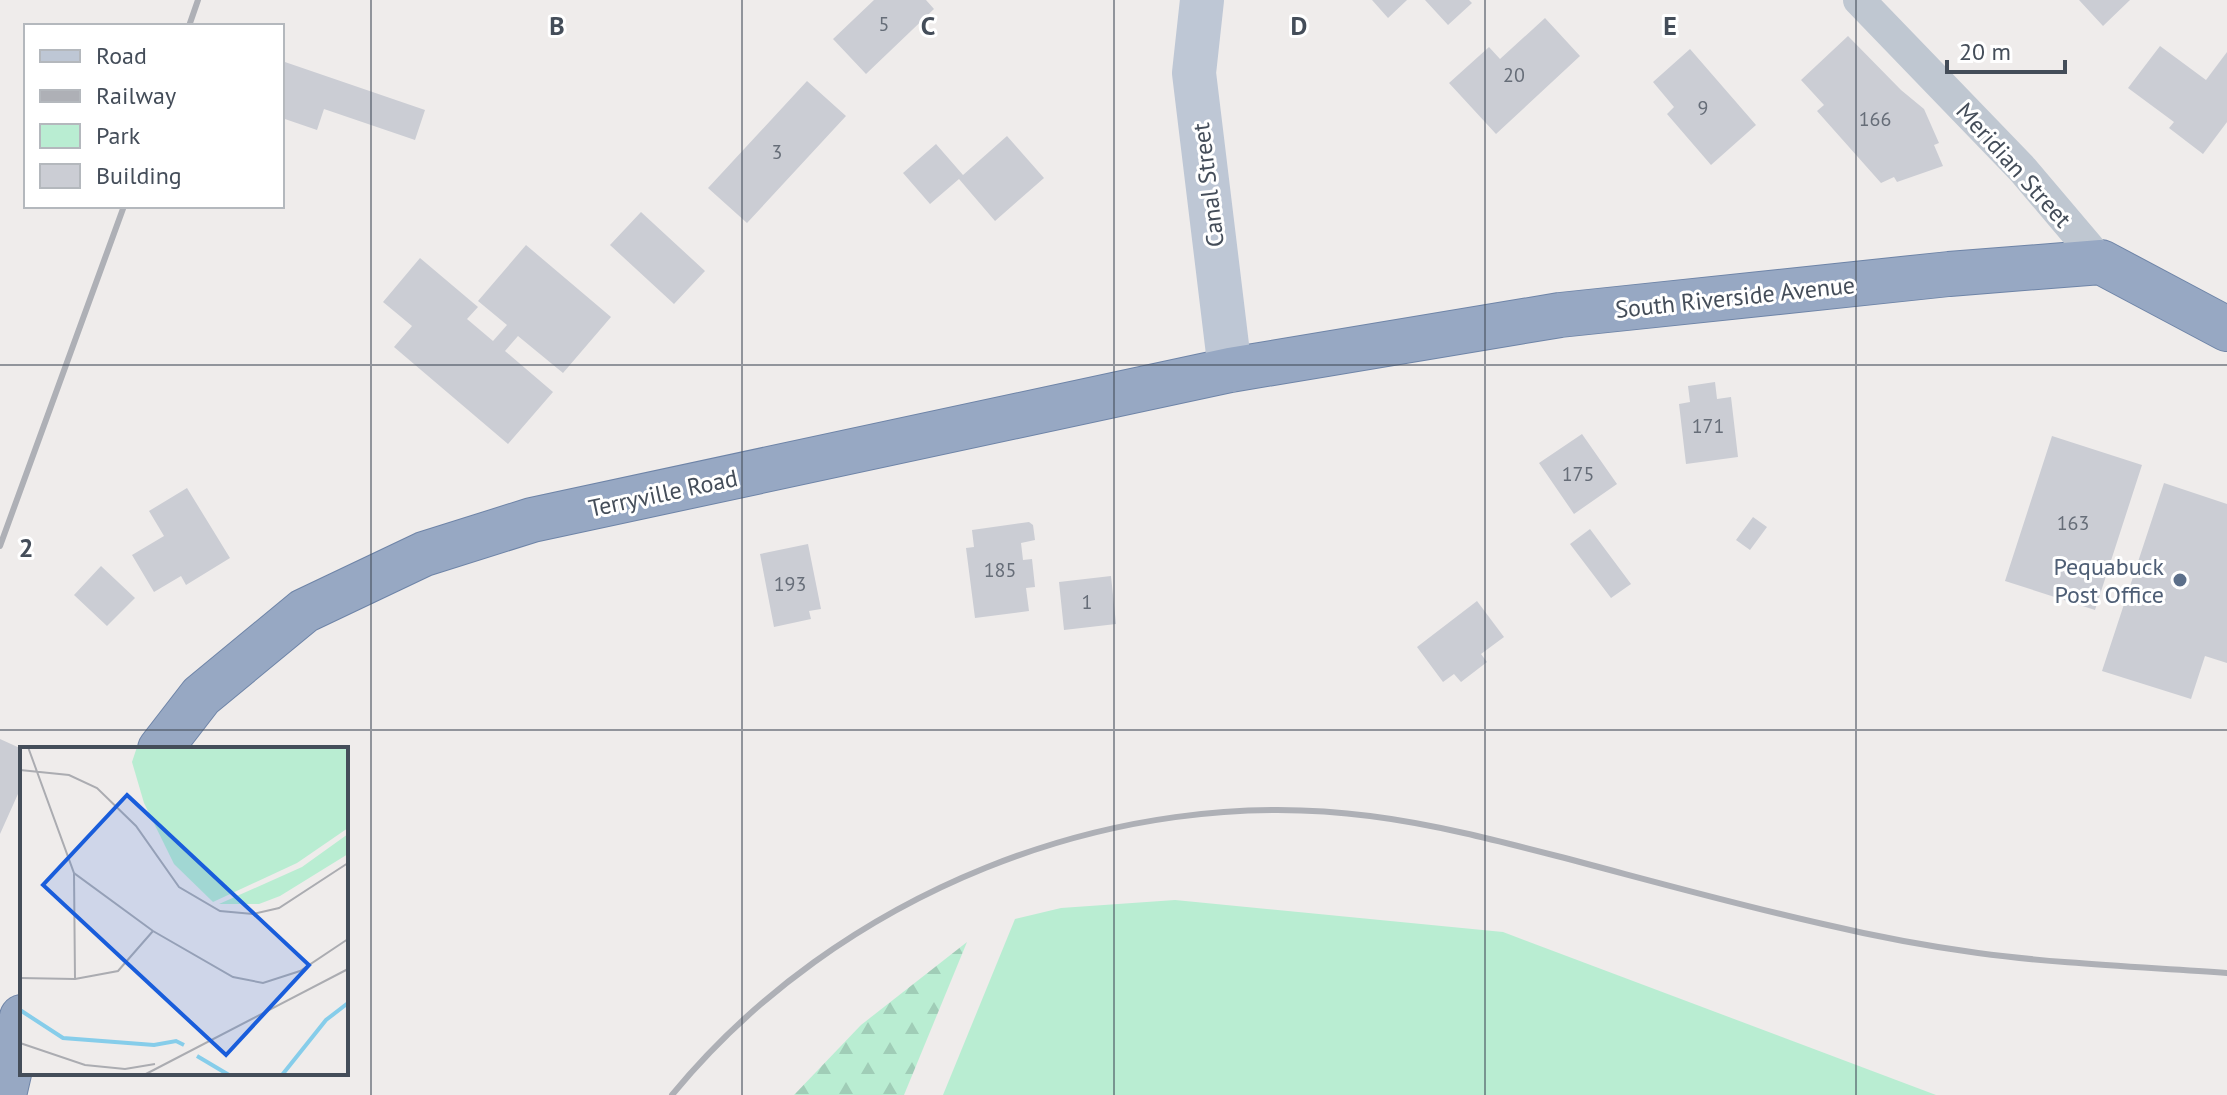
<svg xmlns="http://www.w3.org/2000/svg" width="2227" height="1095" font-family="'PT Sans',sans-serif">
<defs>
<pattern id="forest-firs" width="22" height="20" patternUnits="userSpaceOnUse" patternTransform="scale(2)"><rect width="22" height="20" fill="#b9edd2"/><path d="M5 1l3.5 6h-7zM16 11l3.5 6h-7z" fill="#a0cdb7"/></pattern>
</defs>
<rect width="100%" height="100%" fill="#efeceb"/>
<!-- green -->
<path fill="#b9edd2" d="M1175,900L1503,932L1936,1095H943L1015,919L1061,908Z"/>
<!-- forest -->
<path fill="url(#forest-firs)" d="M967,942L904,1095H794L861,1025Z"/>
<!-- building -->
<path fill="#cbcdd4" d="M874,0H926L934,9L866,74L833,39Z
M1372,0H1407L1388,18Z
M1425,0H1469L1472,3L1448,25Z
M2079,0H2130L2103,26Z
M1545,18L1580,56L1496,134L1449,83L1489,47L1500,59Z
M1848,36L1901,90L1924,109L1939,143L1934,145L1943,166L1897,182L1894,177L1881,183L1817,111L1824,105L1801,80Z
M2160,46L2206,80L2227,52V122L2203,154L2169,128L2174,122L2128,88Z
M1690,49L1756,125L1711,165L1667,114L1674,107L1653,82Z
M282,61L425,110L415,140L324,109L317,130L282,118Z
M807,81L846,116L747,223L708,188Z
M1007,136L1044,178L995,221L959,179L930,204L903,173L936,144L963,175Z
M641,212L705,271L674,304L610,245Z
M526,245L611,317L563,373L518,336L505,351L553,392L508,444L394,347L412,326L383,302L420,258L478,307L467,319L493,341L507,325L478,301Z
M1715,382L1717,399L1731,397L1738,457L1686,464L1679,404L1690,402L1688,386Z
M1582,434L1617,484L1574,514L1539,463Z
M2052,436L2142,465L2095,610L2005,581Z
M2164,483L2227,504V663L2205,656L2191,699L2102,671Z
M187,488L230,558L186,585L181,576L154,592L132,555L164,536L149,511Z
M1753,517L1767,527L1750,550L1736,540Z
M1029,522L1033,525L1035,540L1021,543L1023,560L1032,559L1035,587L1026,588L1029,611L975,618L966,548L974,547L972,530Z
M1590,529L1631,584L1611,598L1570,544Z
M808,544L821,609L809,611L811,619L774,627L760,554Z
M101,566L135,598L107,626L74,595Z
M1111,576L1116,624L1064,630L1059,582Z
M1477,601L1504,637L1481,654L1487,662L1461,682L1454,674L1443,682L1417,647Z
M0,739L22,749V785L0,834Z"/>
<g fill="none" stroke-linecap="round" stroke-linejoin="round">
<defs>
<path id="trunk" d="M160,749L201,696L304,611L424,554L532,520L1230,370L1560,315L1949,274L2101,262L2227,329
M4,1095L22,1017"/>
</defs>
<!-- trunk casing -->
<use href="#trunk" stroke="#6e84a7" stroke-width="46"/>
<!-- minor -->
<path stroke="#bfc7d1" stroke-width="32" d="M1859,0L2023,170L2101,262"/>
<!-- secondary -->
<path stroke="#bec7d5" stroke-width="44" d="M1202,0L1194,73L1230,370"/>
<!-- trunk -->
<use href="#trunk" stroke="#97a8c3" stroke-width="44"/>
<!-- rail -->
<path stroke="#aeb0b6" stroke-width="6" d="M189,26L198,0
M0,546L124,206
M672,1095C836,895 1112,782 1370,816C1433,824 1495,840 1557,856C1645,879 1734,904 1823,924C1874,936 1926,946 1978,953C2060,964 2144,967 2227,973"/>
</g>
<!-- grid -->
<path fill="none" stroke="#444d59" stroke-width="2" stroke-opacity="0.55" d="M371,0V1095M742,0V1095M1114,0V1095M1485,0V1095M1856,0V1095M0,365H2227M0,730H2227"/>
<!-- markers -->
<circle fill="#5c6f8a" stroke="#fff" stroke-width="3" cx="2180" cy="580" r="8"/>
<g text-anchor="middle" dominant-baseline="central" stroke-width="6" stroke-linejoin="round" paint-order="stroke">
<!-- number labels -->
<g font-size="20" fill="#666d78">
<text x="884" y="24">5</text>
<text x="1514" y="75">20</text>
<text x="1703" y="108">9</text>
<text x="1875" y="119">166</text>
<text x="777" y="152">3</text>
<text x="1708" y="426">171</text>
<text x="1578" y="474">175</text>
<text x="2073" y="523">163</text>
<text x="1000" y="570">185</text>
<text x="790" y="584">193</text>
<text x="1087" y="602">1</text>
</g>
<!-- street labels -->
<g font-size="24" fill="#444d59" stroke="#fff">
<text transform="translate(2014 165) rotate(48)">Meridian Street</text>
<text transform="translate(1208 185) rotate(-97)">Canal Street</text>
<text transform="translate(1735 297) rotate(-6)">South Riverside Avenue</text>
<text transform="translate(663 493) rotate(-12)">Terryville Road</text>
</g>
<!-- service labels -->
<g font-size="24" fill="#4e5e75" stroke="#fff" text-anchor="end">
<text x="2164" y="566">Pequabuck<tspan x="2164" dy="28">Post Office</tspan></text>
</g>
</g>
<!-- overview -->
<g transform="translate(20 747)">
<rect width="328" height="328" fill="#efeceb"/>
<path d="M117,0H328V81L277,116L193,155L154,117L124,56L112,15Z" fill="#b9edd2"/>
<path d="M328,87V107L260,149L239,157H199L282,120Z" fill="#b9edd2"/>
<path fill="none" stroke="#86cdea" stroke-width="4" d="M0,263L43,291L134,298L156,294L164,298M177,309L209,328M262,328L306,273L328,256"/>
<path fill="none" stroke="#abacb1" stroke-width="2" d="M8,0L54,126L133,184L213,230L243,236L280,224L328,192M0,23L49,28L77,41L116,79L159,140L200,164L233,167L259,161L328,116M54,126L55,232M0,231L55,232L98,224L133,184M0,296L65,318L105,322L135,317M124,328L328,222"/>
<path fill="#195ddb" fill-opacity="0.15" stroke="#195ddb" stroke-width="4" d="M107,48L289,218L206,308L23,138Z"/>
<rect width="328" height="328" fill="none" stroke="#444d59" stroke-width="4"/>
</g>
<g font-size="26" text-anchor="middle" font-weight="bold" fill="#444d59" stroke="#fff" stroke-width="6" stroke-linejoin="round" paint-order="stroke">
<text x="557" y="35">B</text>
<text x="928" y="35">C</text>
<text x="1299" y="35">D</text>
<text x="1670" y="35">E</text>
<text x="26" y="557">2</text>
</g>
<!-- legend -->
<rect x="24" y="24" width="260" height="184" fill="#ffffff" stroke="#b4b8bd" stroke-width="2"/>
<rect x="40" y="50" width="40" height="12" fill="#bec7d5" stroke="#b4b8bd" stroke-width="2"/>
<text x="96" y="64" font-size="24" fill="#444d59">Road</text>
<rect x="40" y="90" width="40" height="12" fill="#aeb0b6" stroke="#b4b8bd" stroke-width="2"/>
<text x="96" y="104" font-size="24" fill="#444d59">Railway</text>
<rect x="40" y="124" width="40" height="24" fill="#b9edd2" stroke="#b4b8bd" stroke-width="2"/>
<text x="96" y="144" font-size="24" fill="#444d59">Park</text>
<rect x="40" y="164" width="40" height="24" fill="#cbcdd4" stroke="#b4b8bd" stroke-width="2"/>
<text x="96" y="184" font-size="24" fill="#444d59">Building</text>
<!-- scale -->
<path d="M1947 60v12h118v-12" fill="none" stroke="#444d59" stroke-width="4"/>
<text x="1959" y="60" font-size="24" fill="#444d59" stroke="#ffffff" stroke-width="6" paint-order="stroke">20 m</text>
</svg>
